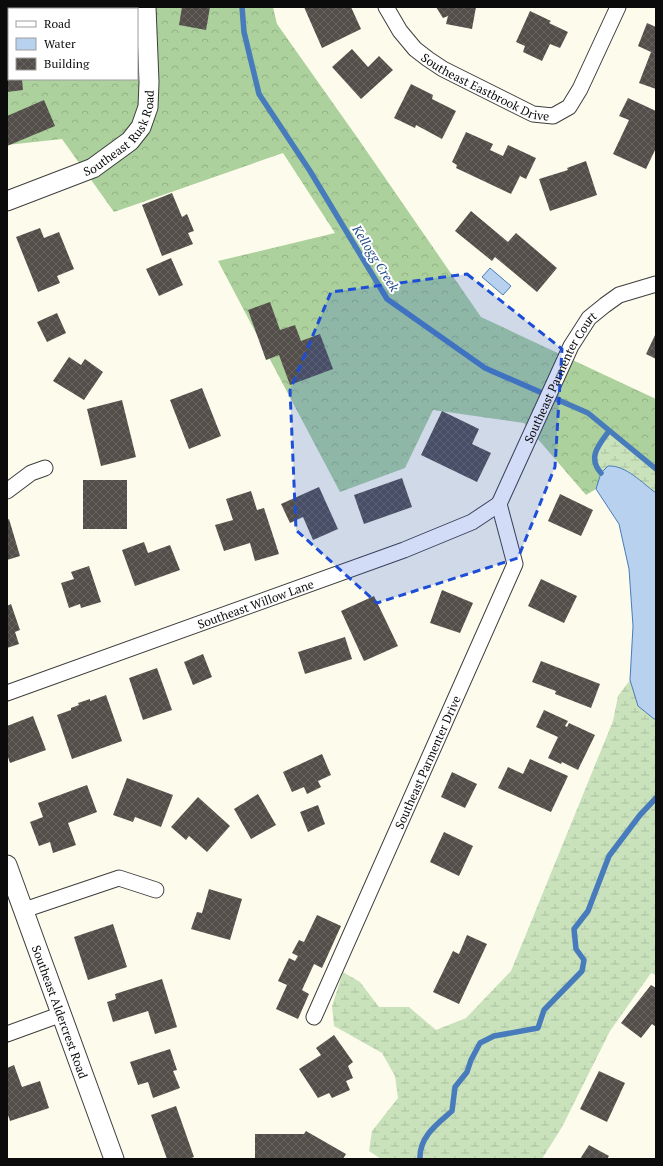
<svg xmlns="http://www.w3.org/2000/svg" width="663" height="1166" font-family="'PT Serif',serif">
<defs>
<pattern id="forest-crowns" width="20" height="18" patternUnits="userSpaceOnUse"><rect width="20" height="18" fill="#acd19c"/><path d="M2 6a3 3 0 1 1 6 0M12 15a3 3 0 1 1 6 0" fill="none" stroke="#93b285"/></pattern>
<pattern id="wetland-marsh" width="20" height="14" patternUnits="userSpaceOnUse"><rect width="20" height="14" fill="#c9e2bb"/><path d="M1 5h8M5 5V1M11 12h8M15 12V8" fill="none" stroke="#abc19f"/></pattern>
<pattern id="building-cross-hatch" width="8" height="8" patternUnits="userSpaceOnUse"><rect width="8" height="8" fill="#534e49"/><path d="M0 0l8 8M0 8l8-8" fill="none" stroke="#67635f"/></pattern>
</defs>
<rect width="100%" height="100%" fill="#fdfcec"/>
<!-- forest -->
<path fill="url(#forest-crowns)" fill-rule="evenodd" d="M7,7H273L277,24L359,140L481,317L656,399V469L609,432L596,467L601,473L596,489L586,495L524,423L433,410L405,468L340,492L218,261L335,233L283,153L114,212L62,139L7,145ZM9,9H137V79H9Z"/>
<!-- wetland -->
<path fill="url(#wetland-marsh)" d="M609,431L656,469V493L631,474L608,466L601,473C587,457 599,445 609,431Z
M630,680L638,706L654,719H656V975L651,973L610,1031L562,1127L542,1159H381L369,1151L372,1131L398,1098L395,1076L382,1053L334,1026L332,1006L343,972L360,982L379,1007H409L436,1030L466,1018L511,971L613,721L618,696Z"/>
<!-- water -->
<path fill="#b7d1ee" stroke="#487bbb" d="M490,268L511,286L503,295L482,277Z
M608,466C626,465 642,483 656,493V719H654L638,706L630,680L633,626L629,569L619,524L596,489L601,473Z"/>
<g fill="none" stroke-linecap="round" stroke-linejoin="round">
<!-- stream -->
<path stroke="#487bbb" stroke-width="5.5" d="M242,7L244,32L259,94L310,171L387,299L485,368L588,413L656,469
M601,473C587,457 599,445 609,431
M420,1159C419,1137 437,1124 452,1111L455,1087L467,1072L471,1060L480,1043L494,1036L538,1028L544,1010L582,971L584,960L576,949L574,929L588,911L609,856L640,815L656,798"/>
</g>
<!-- building -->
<path fill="url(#building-cross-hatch)" d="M7,7H15L14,9H9V19L7,23Z
M182,7H210L206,30L179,25Z
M304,7H351L361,29L322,48Z
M436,7H476L472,29L446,24L448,16L443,18Z
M530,11L551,21L549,23L568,32L560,48L550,44L542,61L523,52L525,46L516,42Z
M647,23L656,27V89L639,83L651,52L638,46Z
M7,41H9V79H22L23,90L7,92Z
M352,49L368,67L379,56L393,70L361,99L332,67Z
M411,84L433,95L432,99L456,111L442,139L416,125L415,128L394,118Z
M628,98L656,111V148L646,169L613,154L629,120L619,116Z
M44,100L55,126L7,146V116Z
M466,132L493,144L490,150L503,156L508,145L536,158L526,179L520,176L511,194L456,168L457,165L452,162Z
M586,161L597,195L550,211L539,179L568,170L567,168Z
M172,193L182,217L187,214L194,231L188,233L193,244L162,256L142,205Z
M471,211L508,242L516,233L557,268L537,292L495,257L492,261L455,231Z
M40,228L44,238L59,232L74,269L57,276L60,283L38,292L16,237Z
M171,258L183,285L159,296L146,269Z
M270,302L280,330L295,325L301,341L320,334L333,369L290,385L279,355L266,360L248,310Z
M57,313L66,333L47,342L37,322Z
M656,333V359L646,354Z
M69,357L81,365L85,359L103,372L84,400L53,381Z
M202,388L221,436L189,449L170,400Z
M122,400L136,457L101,466L87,409Z
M442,411L479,429L472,444L491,453L477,482L421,455Z
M402,478L412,507L364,524L354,495Z
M83,480H127V529H83Z
M319,487L338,529L313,540L303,517L290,523L281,504Z
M251,491L257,510L264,508L279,554L255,561L250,543L224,551L215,525L233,520L226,499Z
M560,494L593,510L581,536L548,521Z
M9,519L20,556L7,560V520Z
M144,542L148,553L170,545L180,570L135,586L122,550Z
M89,566L101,602L81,608L80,604L69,608L61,583L74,579L71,572Z
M541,579L577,596L564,623L528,606Z
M442,590L473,603L460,633L430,623Z
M374,596L398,646L364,661L341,611Z
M11,604L20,630L15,632L19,644L7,648V606Z
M345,637L352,659L305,674L298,652Z
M203,654L212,677L193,685L184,662Z
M541,661L600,684L591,708L555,694L556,691L532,682Z
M157,668L172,710L143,720L129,678Z
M106,695L122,741L72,759L57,715L71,710V708L79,705L78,703L90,699V701Z
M544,710L568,721L565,726L567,727L569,723L595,735L578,770L562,762L561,764L548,758L558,737L536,727Z
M33,716L46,750L10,763L7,754V726Z
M322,754L331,775L318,781L321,787L307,794L304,787L292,792L283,772Z
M530,759L568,776L551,812L498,788L508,767L523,774Z
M452,772L477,784L465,808L441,797Z
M127,778L173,795L161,827L135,817L133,822L113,815Z
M87,785L97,812L68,823L76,845L53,853L50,842L39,846L30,822L43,817L38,803Z
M258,794L276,825L251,839L234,809Z
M198,797L230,826L207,852L189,836L186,840L171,827Z
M318,805L325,824L308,832L300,812Z
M444,832L473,846L459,876L430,862Z
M209,889L242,899L230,940L191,929L197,912L202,913Z
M317,915L341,926L322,968L314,964L302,990L309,994L298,1019L276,1009L287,985L278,981L289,958L295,961L298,956L292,953L299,940L304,942Z
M113,924L127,967L88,980L74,937Z
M467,935L487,944L459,1004L433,992L453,951L459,954Z
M162,979L177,1027L155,1034L148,1011L113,1022L107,1002L116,999L115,994Z
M651,985L656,988V1027L652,1024L641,1038L621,1023Z
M334,1035L353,1062L348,1066L353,1078L346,1081L350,1090L332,1098L329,1093L318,1098L299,1069L321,1055L316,1048Z
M170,1049L177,1070L173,1071L180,1088L153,1098L148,1082L138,1085L130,1062Z
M14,1065L22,1087L40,1081L49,1108L10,1121L7,1112V1068Z
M599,1071L625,1083L607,1122L580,1109Z
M176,1106L194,1157L188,1159H167L151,1115Z
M306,1131L346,1154L343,1159H255V1134H304Z
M589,1145L609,1156L607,1159H580Z"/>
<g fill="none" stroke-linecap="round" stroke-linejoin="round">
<defs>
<g id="minor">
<path d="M79,7L83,9"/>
<path id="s1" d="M386,7L400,31L415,49L428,59L443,69L533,114L553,116L569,107L580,89L618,7"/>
<path d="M7,491L31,473L45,468"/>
<path id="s2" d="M499,504L571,346L589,318L605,305L619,295L656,284"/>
<path id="s3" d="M7,693L404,550L472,522L499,504"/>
<path d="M24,910L119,878L156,890"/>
<path id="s4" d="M314,1017L515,564L499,504"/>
<path d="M7,1034L62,1014"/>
</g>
<g id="tertiary">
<path id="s5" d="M7,201L93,168L130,141L141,127L148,107L149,82L146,7"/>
<path id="s6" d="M7,865L114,1159"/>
</g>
</defs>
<!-- minor casing -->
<use href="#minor" stroke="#3e3e3e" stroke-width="17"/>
<!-- tertiary casing -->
<use href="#tertiary" stroke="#3e3e3e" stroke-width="21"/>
<!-- minor -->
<use href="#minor" stroke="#fff" stroke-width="15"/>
<!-- tertiary -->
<use href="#tertiary" stroke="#fff" stroke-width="19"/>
</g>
<!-- marked area -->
<path fill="#1d4ed8" fill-opacity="0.2" stroke="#1d4ed8" stroke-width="3" stroke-dasharray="8 5" stroke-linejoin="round" d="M467,274L562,349L555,467L518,558L377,603L296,530L290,390L331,292Z"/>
<g text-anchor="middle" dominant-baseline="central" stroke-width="4" stroke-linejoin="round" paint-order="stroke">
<!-- street labels -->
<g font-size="12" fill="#0b0b0b" stroke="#fff">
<text stroke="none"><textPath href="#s1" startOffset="132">Southeast Eastbrook Drive</textPath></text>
<text stroke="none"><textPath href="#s5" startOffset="138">Southeast Rusk Road</textPath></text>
<text stroke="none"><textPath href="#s2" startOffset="141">Southeast Parmenter Court</textPath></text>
<text stroke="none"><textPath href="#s3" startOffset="264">Southeast Willow Lane</textPath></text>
<text stroke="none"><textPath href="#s4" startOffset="279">Southeast Parmenter Drive</textPath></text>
<text stroke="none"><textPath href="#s6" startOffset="156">Southeast Aldercrest Road</textPath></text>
</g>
<!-- water labels -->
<g font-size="13" font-style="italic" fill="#26508c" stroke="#fff">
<text transform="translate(376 258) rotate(58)">Kellogg Creek</text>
</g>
</g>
<!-- border -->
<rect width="663" height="1166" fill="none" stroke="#0b0b0b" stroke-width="16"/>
<!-- legend -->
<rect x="8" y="8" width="130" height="72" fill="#ffffff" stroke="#9d9d9d"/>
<rect x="16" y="21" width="20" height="6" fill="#ffffff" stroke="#9d9d9d"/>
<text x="44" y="28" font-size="12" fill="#0b0b0b">Road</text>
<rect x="16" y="38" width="20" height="12" fill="#b7d1ee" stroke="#9d9d9d"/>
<text x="44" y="48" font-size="12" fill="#0b0b0b">Water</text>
<rect x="16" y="58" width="20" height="12" fill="url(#building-cross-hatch)" stroke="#9d9d9d"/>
<text x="44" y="68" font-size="12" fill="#0b0b0b">Building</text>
</svg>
